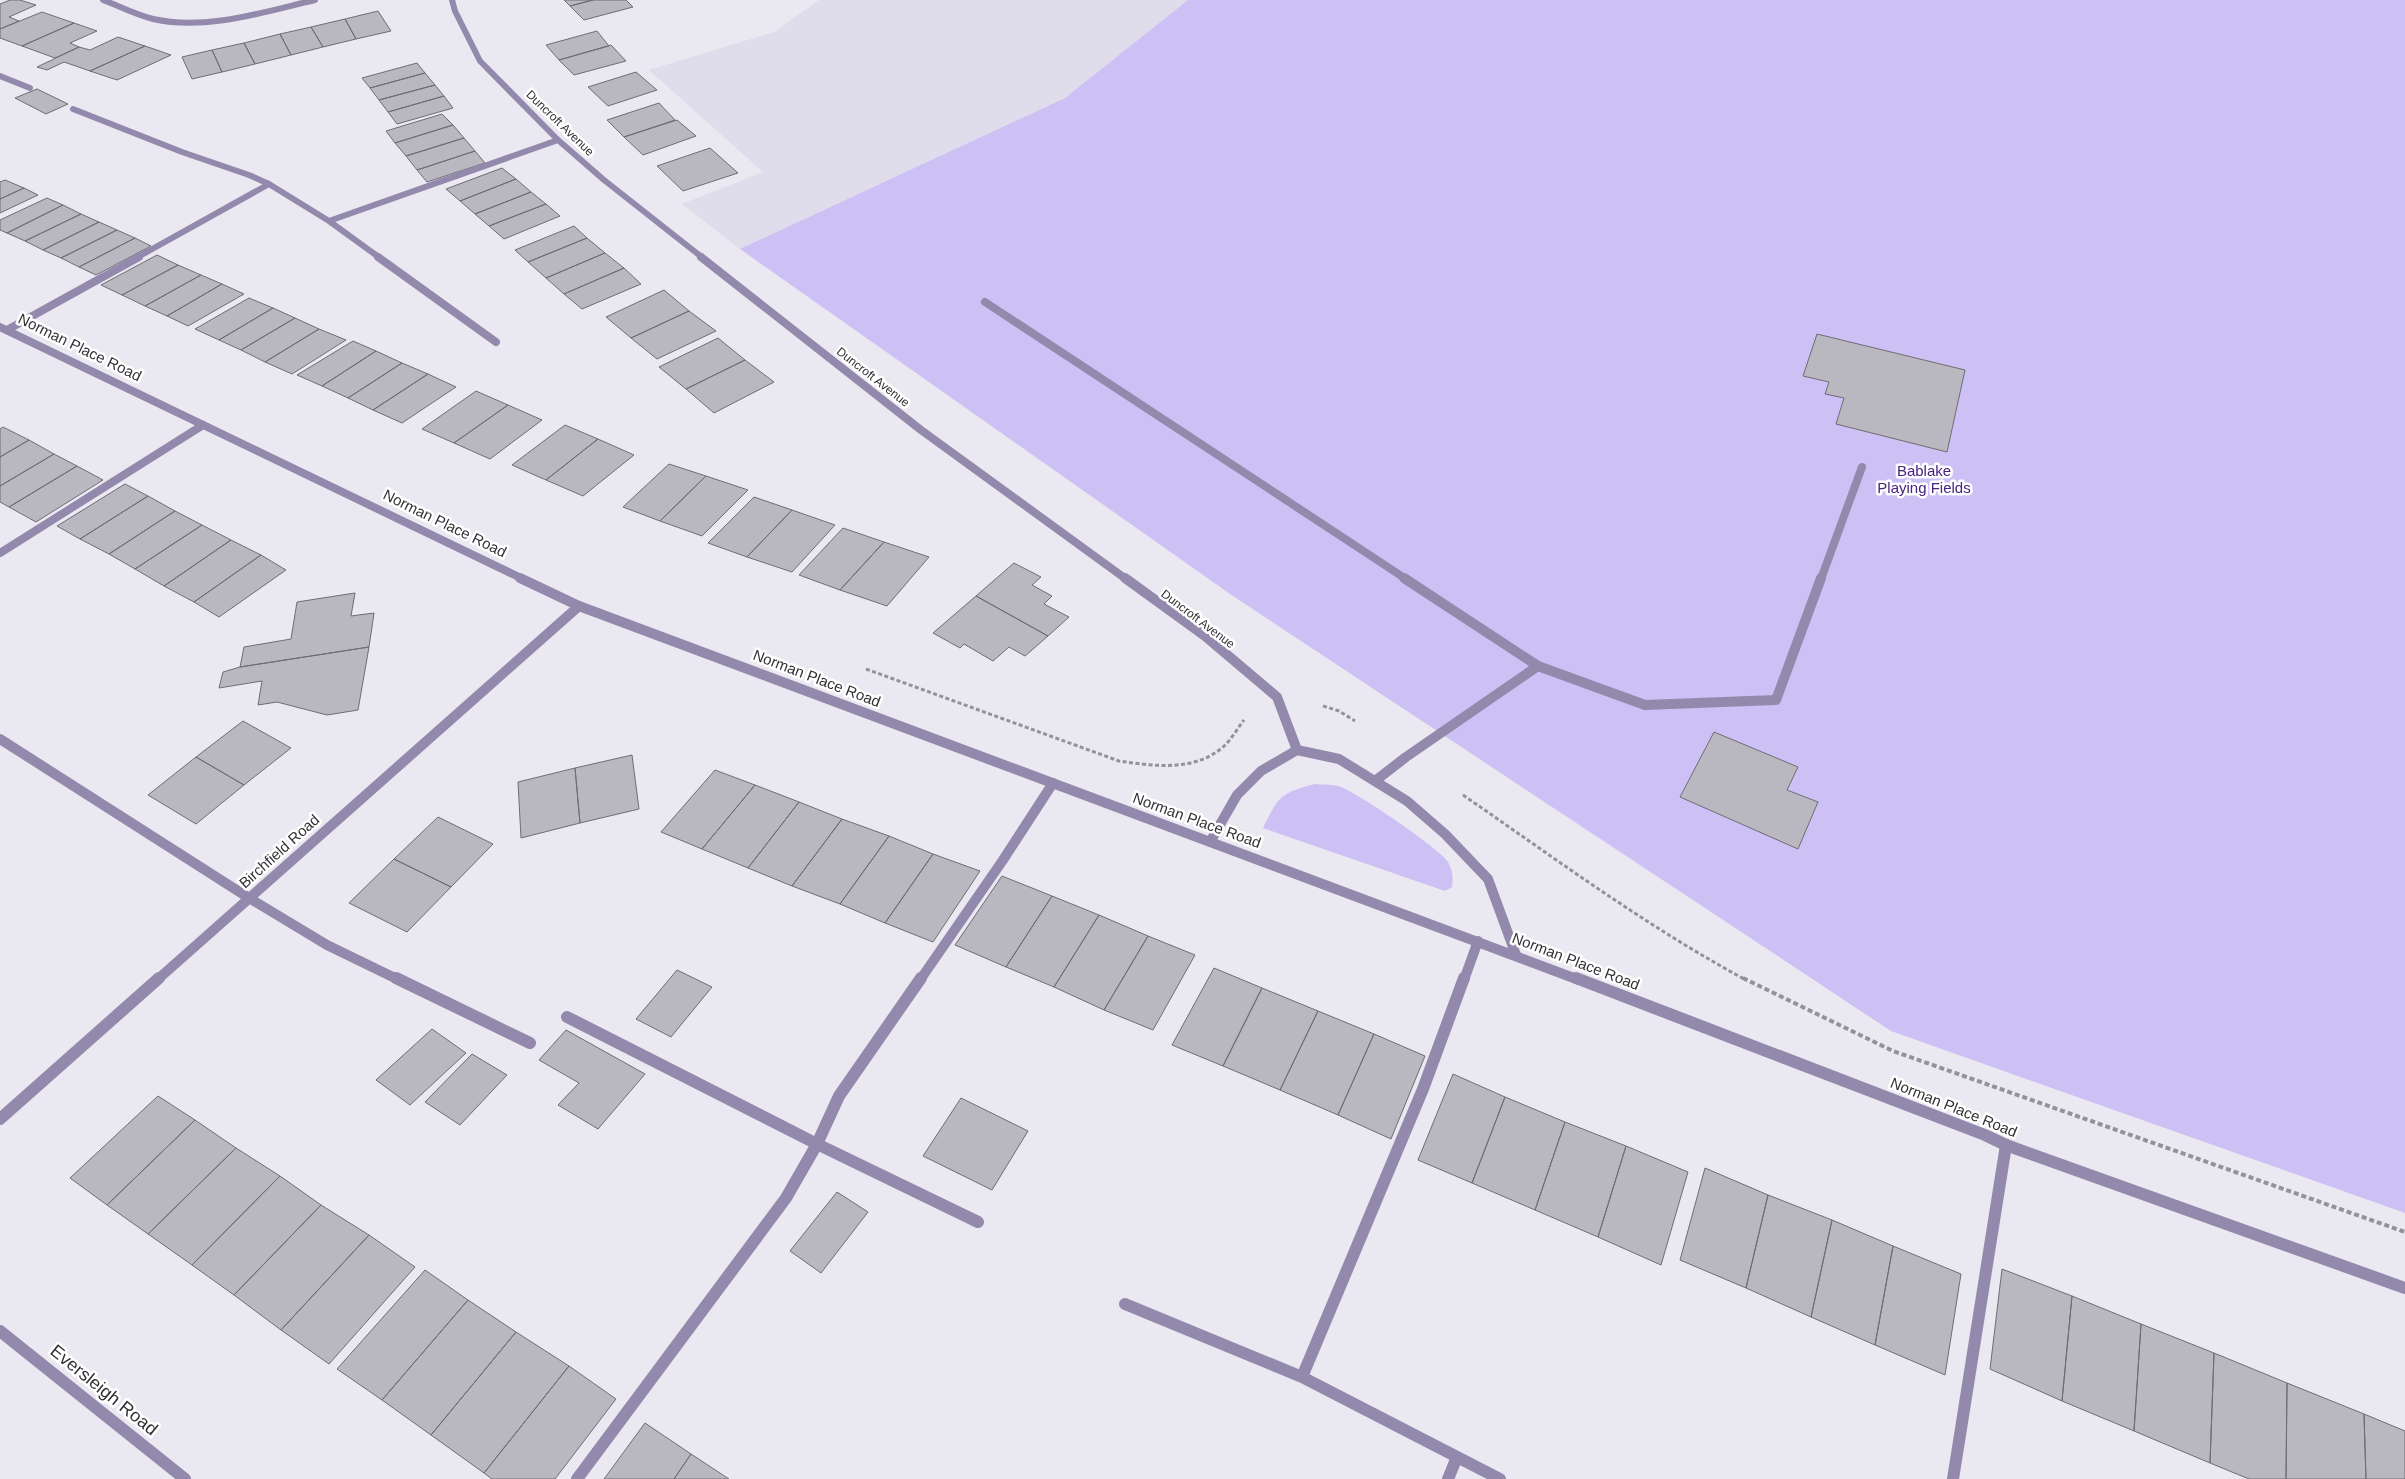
<svg xmlns="http://www.w3.org/2000/svg" width="2405" height="1479" font-family="Helvetica,sans-serif">
<rect width="100%" height="100%" fill="#eae8f0"/>
<!-- built -->
<path fill="#dfdceb" d="M819,0H1188L1065,98L740,249L682,204L763,172L649,70L774,32Z"/>
<!-- green -->
<path fill="#cdc0f5" d="M1188,0H2405V1213L1891,1031L1233,596L740,249L1065,98Z
M1315,784C1323,785 1334,784 1341,787C1359,794 1439,848 1448,862C1453,870 1453,878 1452,887L1445,891L1263,828C1279,796 1280,793 1315,784Z"/>
<!-- building -->
<path fill="#b9b7bf" stroke="#6e6d74" d="M20,0L36,5L9,17L19,21L0,29V4L10,0Z
M564,0H593L570,6Z
M593,0H626L633,7L584,20L570,6Z
M378,11L391,31L356,39L345,19Z
M42,12L74,23L22,46L0,38V29Z
M345,19L356,39L323,47L311,27Z
M74,23L97,31L70,43L79,47L55,58L22,46Z
M311,27L323,47L291,55L280,34Z
M597,31L609,46L559,60L546,45Z
M280,34L291,55L255,64L244,43Z
M118,37L145,46L90,71L64,62L47,70L37,67L79,47L90,50Z
M244,43L255,64L222,72L212,50Z
M611,45L626,61L574,75L559,60Z
M145,46L171,55L117,80L90,71Z
M212,50L222,72L192,79L182,57Z
M417,63L425,73L370,88L362,78Z
M636,72L657,90L608,106L588,87Z
M425,73L435,85L379,100L370,88Z
M435,85L444,96L388,112L379,100Z
M37,89L68,104L46,114L15,98Z
M444,96L453,108L397,124L388,112Z
M659,103L675,120L624,137L607,120Z
M442,114L453,125L395,143L386,131Z
M677,120L696,136L643,155L624,137Z
M453,125L464,138L406,156L395,143Z
M464,138L475,151L417,170L406,156Z
M710,148L738,173L683,191L657,166Z
M475,151L485,163L427,182L417,170Z
M502,168L516,179L460,201L446,189Z
M516,179L531,192L475,214L460,201Z
M5,180L24,188L0,199V182Z
M24,188L38,195L0,213V199Z
M531,192L546,204L489,226L475,214Z
M47,198L63,205L7,233L0,230V220Z
M546,204L560,216L504,239L489,226Z
M63,205L81,214L25,241L7,233Z
M81,214L99,222L43,250L25,241Z
M99,222L117,230L61,258L43,250Z
M574,226L587,238L528,262L515,250Z
M117,230L135,238L79,267L61,258Z
M135,238L151,246L96,275L79,267Z
M587,238L605,253L546,278L528,262Z
M605,253L624,268L564,294L546,278Z
M157,255L178,265L122,295L101,285Z
M178,265L201,275L145,306L122,295Z
M624,268L641,284L582,309L564,294Z
M201,275L222,284L167,316L145,306Z
M222,284L244,294L188,326L167,316Z
M664,290L689,311L631,338L606,317Z
M249,298L273,308L219,340L195,329Z
M273,308L295,318L241,350L219,340Z
M689,311L716,331L657,359L631,338Z
M295,318L319,329L265,362L241,350Z
M319,329L346,340L292,374L265,362Z
M1817,334L1965,370L1947,452L1836,424L1844,398L1825,394L1829,382L1803,376Z
M718,338L745,360L686,389L659,367Z
M353,341L376,351L322,386L297,375Z
M376,351L402,363L348,398L322,386Z
M745,360L774,382L714,413L686,389Z
M402,363L428,374L373,410L348,398Z
M428,374L456,387L402,423L373,410Z
M476,391L508,405L454,443L422,429Z
M508,405L542,420L490,459L454,443Z
M565,425L598,439L546,480L512,465Z
M3,427L29,440L0,457V429Z
M598,439L634,455L583,496L546,480Z
M29,440L54,454L0,486V457Z
M54,454L77,466L9,507L0,502V486Z
M669,464L706,476L660,521L623,507Z
M77,466L103,480L36,522L9,507Z
M706,476L748,490L702,536L660,521Z
M125,484L148,496L80,539L57,526Z
M148,496L175,511L109,554L80,539Z
M754,497L792,510L747,557L708,543Z
M792,510L835,525L792,572L747,557Z
M175,511L202,525L135,569L109,554Z
M202,525L231,540L164,586L135,569Z
M843,528L884,542L840,590L799,575Z
M231,540L261,555L194,602L164,586Z
M884,542L929,557L887,606L840,590Z
M261,555L286,570L219,617L194,602Z
M1014,563L1041,577L1032,585L1052,596L1044,604L1069,617L1048,636L976,596Z
M355,593L351,616L374,613L369,647L240,667L244,647L291,639L297,602Z
M976,596L1048,636L1025,656L1009,647L993,661L964,644L960,648L933,633Z
M369,647L358,710L327,715L277,702L258,705L262,681L219,688L223,672L240,667Z
M243,721L291,748L244,785L196,757Z
M1714,732L1798,767L1787,790L1818,802L1798,849L1680,797Z
M632,755L639,809L580,823L575,768Z
M196,757L244,785L196,824L148,795Z
M575,768L580,823L521,838L518,782Z
M715,770L755,785L702,849L661,832Z
M755,785L799,802L748,868L702,849Z
M799,802L842,819L792,886L748,868Z
M438,817L493,844L451,887L394,859Z
M842,819L889,836L840,904L792,886Z
M889,836L933,854L885,923L840,904Z
M933,854L980,871L933,942L885,923Z
M394,859L451,887L407,932L349,903Z
M1002,876L1052,896L1006,967L955,945Z
M1052,896L1099,915L1054,987L1006,967Z
M1099,915L1148,936L1104,1010L1054,987Z
M1148,936L1195,955L1153,1030L1104,1010Z
M1214,968L1262,988L1223,1066L1172,1045Z
M677,970L712,987L671,1037L636,1019Z
M1262,988L1318,1011L1280,1090L1223,1066Z
M1318,1011L1374,1034L1338,1115L1280,1090Z
M432,1029L466,1053L410,1105L376,1080Z
M566,1030L645,1074L598,1129L558,1105L579,1083L539,1060Z
M1374,1034L1425,1056L1391,1139L1338,1115Z
M472,1054L507,1075L460,1125L425,1102Z
M1453,1074L1505,1097L1472,1183L1418,1160Z
M158,1096L195,1120L107,1205L70,1178Z
M1505,1097L1565,1122L1535,1210L1472,1183Z
M961,1098L1028,1131L992,1190L923,1156Z
M195,1120L236,1148L148,1234L107,1205Z
M1565,1122L1626,1146L1598,1237L1535,1210Z
M1626,1146L1688,1172L1661,1265L1598,1237Z
M236,1148L280,1176L192,1265L148,1234Z
M1705,1168L1768,1195L1746,1288L1680,1260Z
M280,1176L321,1205L234,1295L192,1265Z
M837,1192L868,1212L821,1273L790,1251Z
M1768,1195L1832,1220L1811,1317L1746,1288Z
M321,1205L369,1235L281,1330L234,1295Z
M1832,1220L1893,1246L1875,1345L1811,1317Z
M369,1235L415,1267L329,1364L281,1330Z
M1893,1246L1961,1274L1945,1375L1875,1345Z
M2002,1269L2072,1296L2062,1401L1990,1369Z
M425,1270L468,1300L382,1400L337,1369Z
M2072,1296L2141,1324L2134,1431L2062,1401Z
M468,1300L516,1332L431,1435L382,1400Z
M2141,1324L2214,1353L2210,1463L2134,1431Z
M516,1332L569,1366L484,1473L431,1435Z
M2214,1353L2287,1383L2286,1479H2249L2210,1463Z
M569,1366L616,1399L555,1479H492L484,1473Z
M2287,1383L2364,1414L2366,1479H2286Z
M2364,1414L2405,1431V1479H2366Z
M645,1423L691,1454L674,1479H604Z
M691,1454L729,1479H674Z"/>
<g fill="none" stroke-linecap="round" stroke-linejoin="round">
<!-- path-far1 -->
<path stroke="#939297" stroke-width="3" stroke-dasharray="4 2.5" stroke-linecap="butt" d="M866,669L1119,761C1153,766 1194,772 1223,747C1231,740 1237,729 1244,720
M1323,706L1339,711L1355,721
M1463,795C1556,859 1646,926 1746,980"/>
<!-- path -->
<path stroke="#939297" stroke-width="4" stroke-dasharray="5 3" stroke-linecap="butt" d="M1743,978L1893,1051L2405,1232"/>
<!-- service-far3 -->
<path stroke="#9289ac" stroke-width="6" d="M0,76L30,88
M73,109L182,152L249,175L269,184L329,221
M136,258L269,184
M380,258L329,221L558,140"/>
<!-- service-far2 -->
<path stroke="#9289ac" stroke-width="8" d="M378,257L496,342
M985,302L1406,579
M7,330L139,257
M0,553L203,425
M1821,579L1862,467"/>
<!-- service-far1 -->
<path stroke="#9289ac" stroke-width="10" d="M1538,666L1645,705L1776,700L1821,578
M0,739L249,898L327,945L399,980
M1375,781L1406,757L1538,666L1404,578
M1210,842L1237,795L1261,771L1297,750L1339,759L1407,801L1445,834L1488,879L1516,955
M920,980L1003,860L1053,783
M1464,980L1478,941"/>
<!-- service -->
<path stroke="#9289ac" stroke-width="12" d="M396,978L530,1043
M567,1017L817,1144L978,1222
M1125,1304L1302,1377L1500,1479
M1302,1377L1423,1089L1464,978
M577,1479L786,1198L817,1144L839,1096L921,978
M1448,1479L1457,1457
M1953,1479L2006,1145"/>
<!-- minor-far3 -->
<path stroke="#9289ac" stroke-width="6" d="M103,0C119,6 136,15 153,19C207,31 263,12 315,0
M452,0L455,11L480,61L558,140L604,180L703,258"/>
<!-- minor-far2 -->
<path stroke="#9289ac" stroke-width="8" d="M701,257L921,430L1126,579"/>
<!-- minor-far1 -->
<path stroke="#9289ac" stroke-width="10" d="M1125,578L1205,636L1277,697L1297,750
M157,980L579,606"/>
<!-- minor -->
<path stroke="#9289ac" stroke-width="12" d="M0,1119L159,978
M0,1331L185,1479"/>
<!-- tertiary-far2 -->
<path stroke="#9289ac" stroke-width="8" d="M0,327L523,579"/>
<!-- tertiary-far1 -->
<path stroke="#9289ac" stroke-width="10" d="M520,578L579,606L1579,980"/>
<!-- tertiary -->
<path stroke="#9289ac" stroke-width="12" d="M1576,978L1985,1135L2006,1145L2405,1288"/>
</g>
<g text-anchor="middle" dominant-baseline="central" stroke-width="5" stroke-linejoin="round" paint-order="stroke">
<!-- far-street labels -->
<g font-size="12" fill="#323134" stroke="#fff">
<text transform="translate(560 123) rotate(44)">Duncroft Avenue</text>
<text transform="translate(873 377) rotate(38)">Duncroft Avenue</text>
<text transform="translate(1198 619) rotate(37)">Duncroft Avenue</text>
</g>
<!-- street labels -->
<g font-size="15" fill="#323134" stroke="#fff">
<text transform="translate(80 347) rotate(26)">Norman Place Road</text>
<text transform="translate(445 523) rotate(26)">Norman Place Road</text>
<text transform="translate(817 678) rotate(21)">Norman Place Road</text>
<text transform="translate(1197 820) rotate(20)">Norman Place Road</text>
<text transform="translate(279 851) rotate(-42)">Birchfield Road</text>
<text transform="translate(1576 961) rotate(21)">Norman Place Road</text>
<text transform="translate(1954 1107) rotate(22)">Norman Place Road</text>
</g>
<!-- park labels -->
<g font-size="15" fill="#47237f" stroke="#fff">
<text x="1924" y="470">Bablake<tspan x="1924" dy="17">Playing Fields</tspan></text>
</g>
<!-- near-street labels -->
<g font-size="18" fill="#323134" stroke="#fff">
<text transform="translate(104 1390) rotate(39)">Eversleigh Road</text>
</g>
</g>
</svg>
